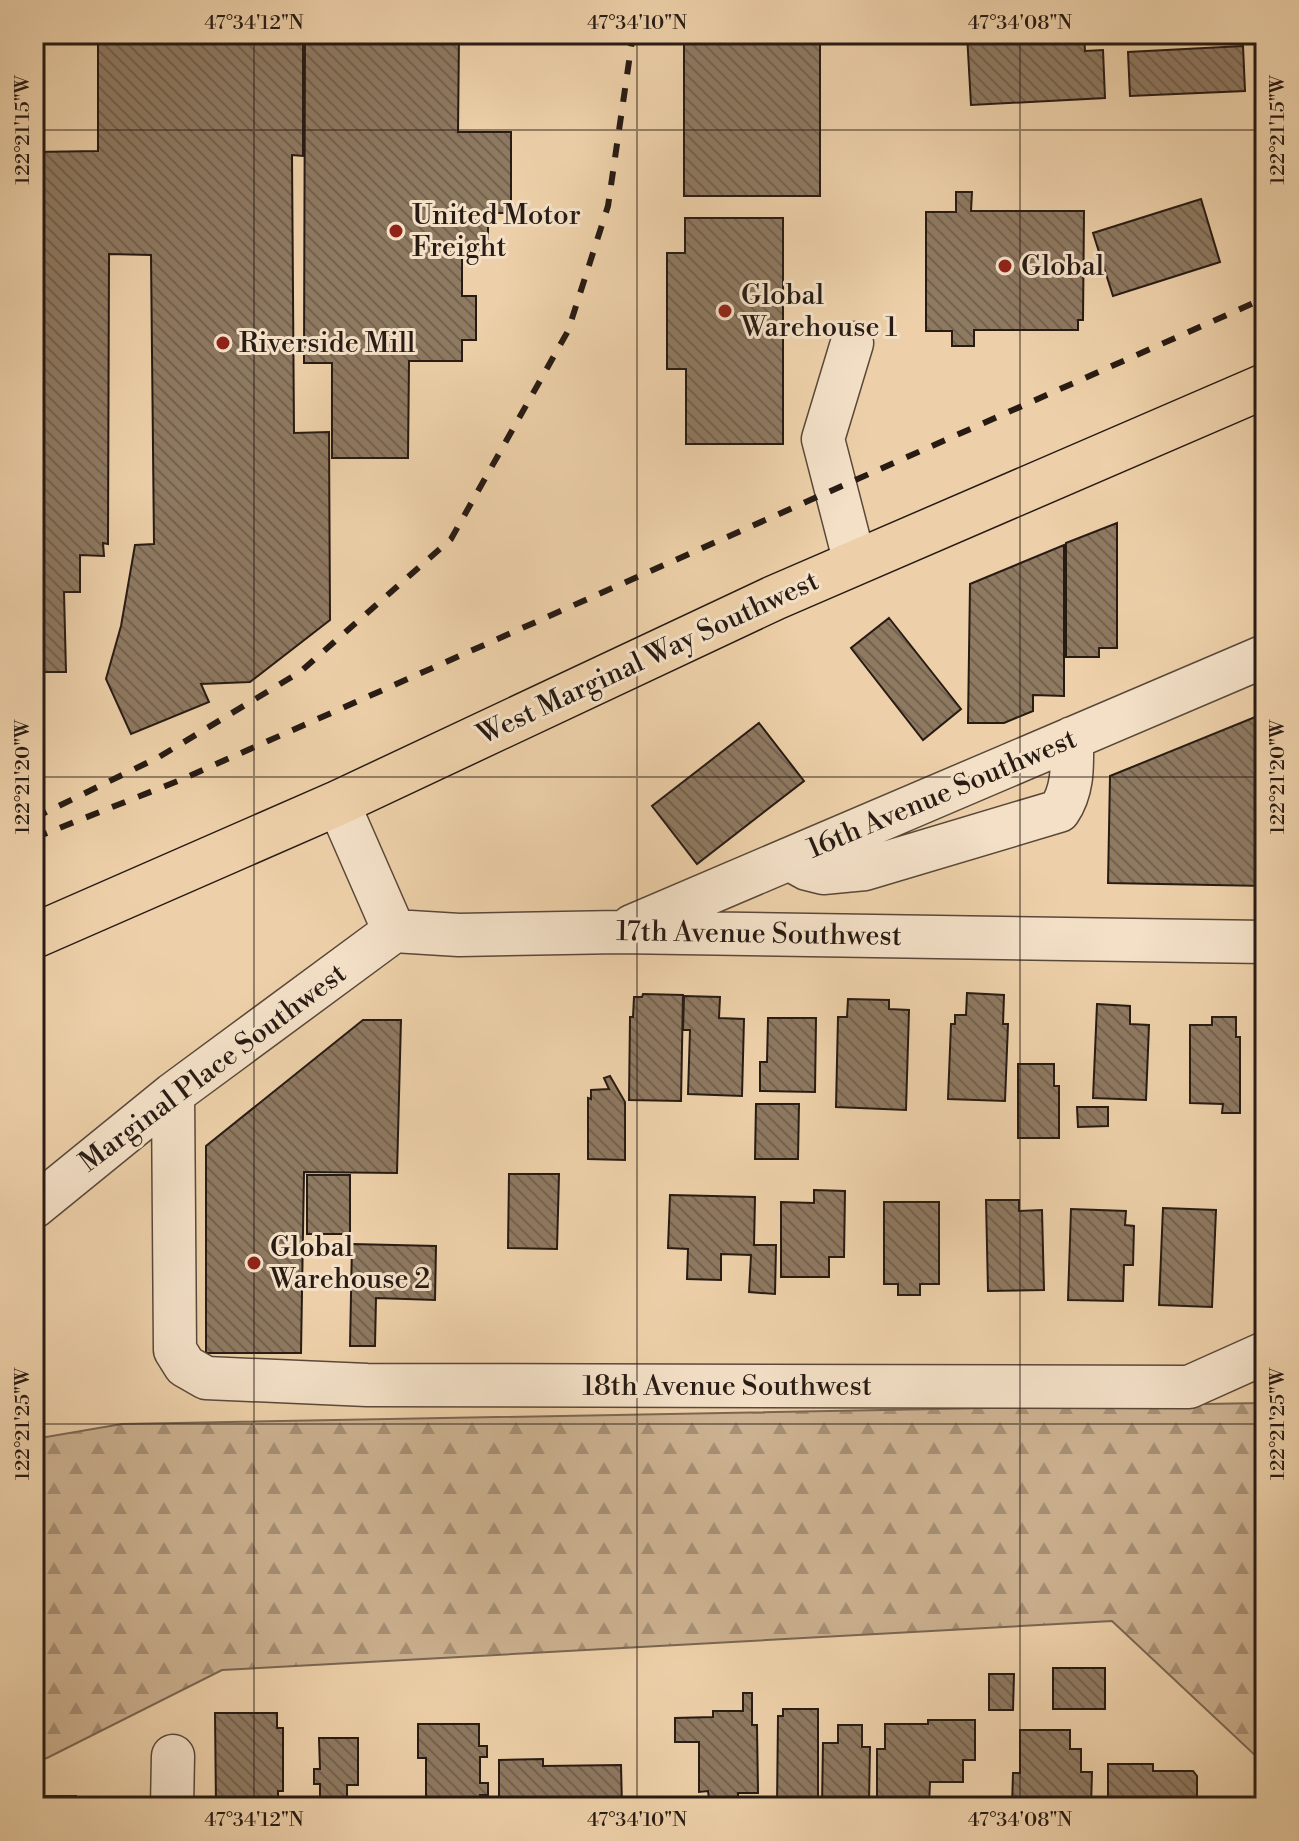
<svg xmlns="http://www.w3.org/2000/svg" width="1299" height="1841" font-family="'Libre Bodoni',serif">
<defs>
<pattern id="forest-firs" width="22" height="20" patternUnits="userSpaceOnUse" patternTransform="scale(2)"><rect width="22" height="20" fill="#ccb190"/><path d="M5 1l3.5 6h-7zM16 11l3.5 6h-7z" fill="#a68f74"/></pattern>
<pattern id="building-back-hatch" width="6" height="6" patternUnits="userSpaceOnUse" patternTransform="scale(2)"><rect width="6" height="6" fill="#8e7961"/><path d="M-1 5l2 2M0 0l6 6M5-1l2 2" fill="none" stroke="#74624f"/></pattern>
</defs>
<rect width="100%" height="100%" fill="#edd0a9"/>
<filter id="stains"><feTurbulence type="fractalNoise" baseFrequency=".0025" numOctaves="4"/><feColorMatrix values="0 0 0 0 .2 0 0 0 0 .09 0 0 0 0 .02 0 0 0 .5 -.17"/></filter>
<radialGradient id="worn" r=".72"><stop offset=".6" stop-color="#630" stop-opacity="0"/><stop offset="1" stop-color="#630" stop-opacity=".3"/></radialGradient>
<!-- forest -->
<path fill="url(#forest-firs)" stroke="#7a6652" stroke-width="2" d="M1265,1400V1773L1257,1757L1112,1621L222,1670L47,1758L34,1761V1439L122,1424L1260,1403Z"/>
<!-- building -->
<path fill="url(#building-back-hatch)" stroke="#281b14" stroke-width="2" d="M98,34H303V156L292,155L294,433L329,432L330,620L250,682L201,684L209,702L131,734L106,679L121,626L135,545L154,544L151,255L109,254L108,544L103,543L104,556L80,555V592H64L66,672H34V152L98,151Z
M305,34H459L458,132H511V213H488V250H462V296H476V340H462V361H409L408,458H332V363H304Z
M684,34H820V196H684Z
M967,34H1084L1085,51L1103,50L1105,98L971,105Z
M1243,46L1245,91L1130,96L1128,52Z
M956,192H972L971,211H1084L1083,320H1078V330H974V346H952V331H926V212H956Z
M1201,199L1220,262L1113,296L1093,233Z
M685,218H783V444H686V369H667V253H685Z
M1263,481H1265V540H1262Z
M1117,523V648H1099V657H1066V543Z
M1064,545V696L1033,695V711L1004,723H968L970,584Z
M1262,552H1265V603H1261Z
M889,618L961,709L923,740L851,648Z
M1265,713V886L1108,883L1110,776Z
M759,723L804,781L697,864L652,806Z
M967,993L1004,995L1003,1024H1008L1005,1101L948,1099L951,1024H955V1015H966Z
M643,994L683,995L681,1101L629,1100L630,1017H633L634,997H642Z
M684,996L720,997L719,1018L744,1019L742,1096L688,1094L690,1030H683Z
M848,999L889,1000V1009L909,1010L906,1110L836,1107L838,1017H847Z
M1097,1004L1130,1006V1024L1149,1025L1146,1100L1093,1098Z
M1212,1017H1236V1037H1240V1113H1222L1223,1104L1190,1103V1025H1212Z
M768,1018H816L815,1092L760,1091V1062H767Z
M363,1020H401L397,1173L304,1172L301,1353H206V1146Z
M1018,1064H1054V1086H1059V1138H1018Z
M610,1076L625,1102V1160L588,1159V1098L591,1099V1090L609,1089L604,1078Z
M756,1104H799L798,1159H755Z
M1077,1107H1108V1126L1078,1127Z
M509,1174H559L557,1249L508,1248Z
M307,1175H350V1234H307Z
M814,1190L845,1191L844,1257H829V1277H781V1202L814,1203Z
M670,1195L755,1197L754,1245H776L775,1294L749,1292L751,1255L721,1254V1280L687,1279L688,1249L668,1248Z
M986,1200H1019V1211L1042,1210L1044,1290L988,1291Z
M884,1202H939V1284H920V1295H898V1284H884Z
M1163,1208L1216,1210L1212,1307L1159,1305Z
M1071,1209L1126,1211L1125,1225L1134,1226L1133,1265H1124L1123,1301L1068,1300Z
M1261,1215H1265V1309H1259Z
M352,1244L436,1246L435,1300L376,1298L375,1346H350Z
M1053,1668H1105V1709H1053Z
M989,1674H1014L1013,1710H989Z
M743,1693H752V1725H757L758,1793H738V1799H709L708,1791L699,1792V1742H675V1718L713,1717V1711H743Z
M783,1709H818V1807H777L778,1716H783Z
M215,1713H277V1728H283V1791H278V1807H216Z
M928,1720H975V1760H963V1782H930L929,1807H885V1801H877V1749H885V1724H928Z
M418,1724H479V1746H487V1757H480V1783H488V1795H480V1807H426V1758H418Z
M838,1725H862V1747H870L869,1803H866V1807H822L823,1743H838Z
M1020,1730H1070V1749H1081V1772H1092L1091,1807H1012L1013,1773H1020Z
M319,1738H358V1785H347V1807H320V1784H314V1769H320Z
M543,1759V1766L621,1765L622,1807H499V1760Z
M1108,1764H1153V1771H1193L1197,1776V1807H1108Z
M44,1796H76V1807H44Z"/>
<g fill="none" stroke-linecap="round" stroke-linejoin="round">
<defs>
<path id="minor" d="M852,343L823,439L855,563
M338,803L394,931
M789,859L807,869L823,873L865,869L1059,811C1074,789 1072,764 1072,738
M632,926L1265,656
M394,931L459,935L619,932L1265,942
M173,1094L175,1350L185,1366L206,1378L367,1385L1189,1387L1265,1353
M34,1207L173,1094L394,931
M172,1807L173,1756"/>
<path id="major" d="M34,936L338,803L774,598L1265,386"/>
</defs>
<!-- minor casing -->
<use href="#minor" stroke="#594839" stroke-width="45"/>
<!-- major casing -->
<use href="#major" stroke="#281b14" stroke-width="47"/>
<!-- minor -->
<use href="#minor" stroke="#f3e0c7" stroke-width="42"/>
<!-- major -->
<use href="#major" stroke="#edd0a9" stroke-width="44"/>
<!-- rail -->
<path stroke="#281b14" stroke-width="6" stroke-dasharray="14 14" stroke-linecap="butt" d="M34,818L159,757L300,672L451,539L568,331L608,206L633,34
M34,838L178,781L1265,298"/>
</g>
<!-- ticks -->
<path fill="none" stroke="#281b14" stroke-width="2" stroke-opacity="0.45" d="M254,34V1807M637,34V1807M1020,34V1807M34,130H1265M34,777H1265M34,1424H1265"/>
<!-- markers -->
<g fill="#8f2418" stroke="#f3e0c7" stroke-width="3">
<circle cx="396" cy="231" r="8"/>
<circle cx="1005" cy="266" r="8"/>
<circle cx="725" cy="311" r="8"/>
<circle cx="223" cy="343" r="8"/>
<circle cx="254" cy="1263" r="8"/>
</g>
<g text-anchor="middle" dominant-baseline="central" stroke-width="6" stroke-linejoin="round" paint-order="stroke">
<!-- poi labels -->
<g font-size="28" fill="#281b14" stroke="#f3e0c7" text-anchor="start">
<text x="412" y="215">United Motor<tspan x="412" dy="32">Freight</tspan></text>
<text x="1021" y="266">Global</text>
<text x="741" y="295">Global<tspan x="741" dy="32">Warehouse 1</tspan></text>
<text x="239" y="343">Riverside Mill</text>
<text x="270" y="1247">Global<tspan x="270" dy="32">Warehouse 2</tspan></text>
</g>
<!-- street labels -->
<g font-size="28" fill="#281b14" stroke="#f3e0c7">
<text transform="translate(648 658) rotate(-25)">West Marginal Way Southwest</text>
<text transform="translate(942 794) rotate(-23)">16th Avenue Southwest</text>
<text transform="translate(759 934) rotate(1)">17th Avenue Southwest</text>
<text transform="translate(213 1068) rotate(-37)">Marginal Place Southwest</text>
<text x="727" y="1386">18th Avenue Southwest</text>
</g>
</g>
<!-- margin -->
<rect width="1299" height="1841" fill="none" stroke="#edd0a9" stroke-width="88"/>
<rect x="44" y="44" width="1211" height="1753" fill="none" stroke="#281b14" stroke-width="3"/>
<g font-size="20" text-anchor="middle" fill="#281b14">
<text x="254" y="29">47°34'12"N</text>
<text x="637" y="29">47°34'10"N</text>
<text x="1020" y="29">47°34'08"N</text>
<text transform="translate(1277 130) rotate(-90)" y="7">122°21'15"W</text>
<text transform="translate(22 130) rotate(-90)" y="7">122°21'15"W</text>
<text transform="translate(1277 777) rotate(-90)" y="7">122°21'20"W</text>
<text transform="translate(22 777) rotate(-90)" y="7">122°21'20"W</text>
<text transform="translate(1277 1424) rotate(-90)" y="7">122°21'25"W</text>
<text transform="translate(22 1424) rotate(-90)" y="7">122°21'25"W</text>
<text x="254" y="1826">47°34'12"N</text>
<text x="637" y="1826">47°34'10"N</text>
<text x="1020" y="1826">47°34'08"N</text>
</g>
<rect width="100%" height="100%" filter="url(#stains)"/>
<rect width="100%" height="100%" fill="url(#worn)"/>
</svg>
